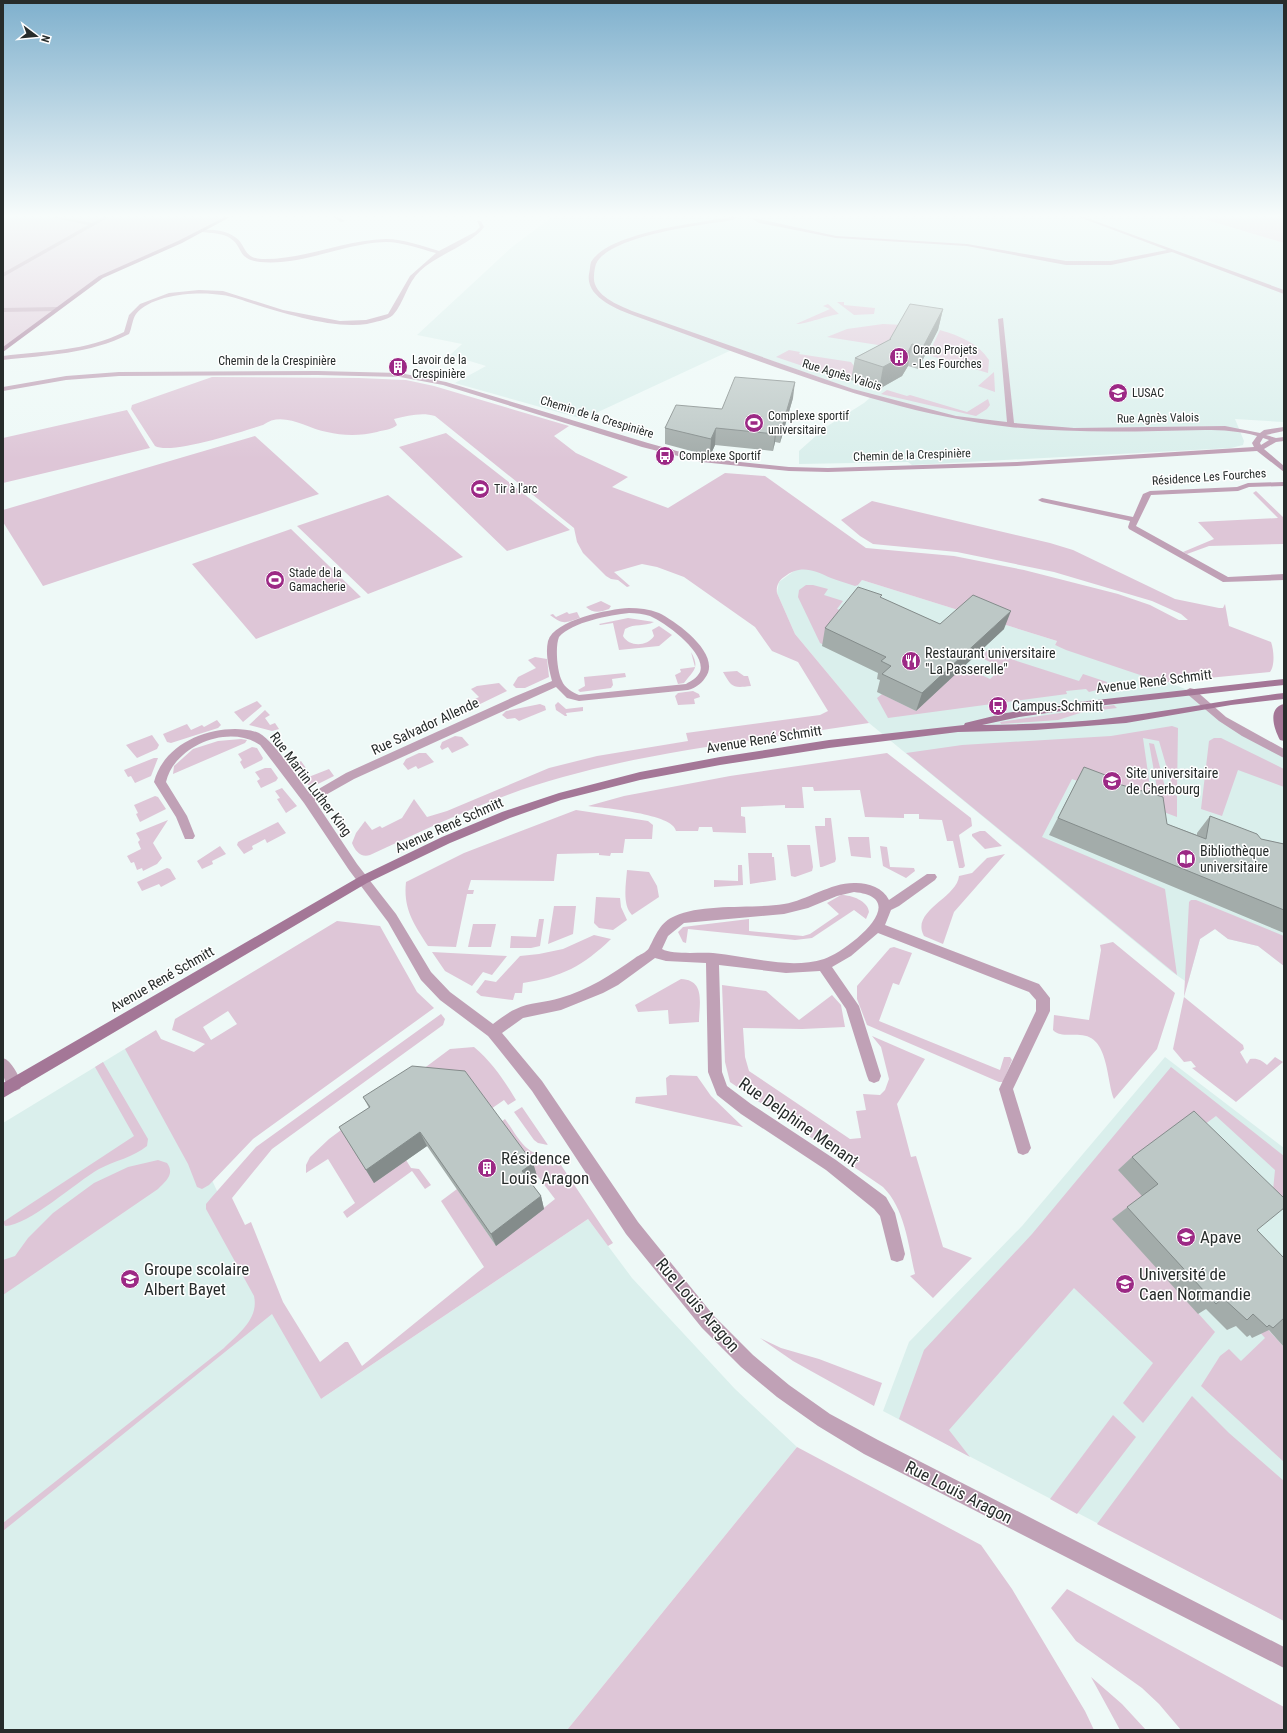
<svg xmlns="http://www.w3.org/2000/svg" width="1287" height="1733" font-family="'Roboto Condensed',sans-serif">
<rect width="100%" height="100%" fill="#eef9f7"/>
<!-- built -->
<path fill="#daefec" d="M552,217H1197L1284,243V422L1235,419L1244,441L1243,445L1231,448L912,465L908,462L799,464V451L826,427L864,403L872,396L736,348L583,419L455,383L486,366L450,355L462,344L417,335L512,247Z
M802,565L858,585L862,580L1057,641L1055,645L1146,673L1190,691L1204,707L1284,754V966L1258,946L1228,939L1215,929L1200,939L1188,983L1172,972L869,723L795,634L777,593L779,582Z
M146,1036L217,1191L321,1399L588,1219L632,1278L735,1389L797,1447L567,1730H3V1123Z
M1165,1057L1284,1148V1621L883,1411L909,1342L1022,1226Z"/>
<!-- green -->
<path fill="#dec6d7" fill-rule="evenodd" d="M3,217H227L201,231L101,277L3,350Z
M1197,217H1284V243Z
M837,302H844V305L875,308L874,314L854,315Z
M828,304L839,314C830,315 802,325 796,324L830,309L823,306Z
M883,324L904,325L891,347L827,337L847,329Z
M940,330C960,336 978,343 989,360L988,373L928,355Z
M789,350L800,352L799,354L851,362L857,370L863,372L847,381L776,357Z
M994,372L995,392L978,386Z
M212,377L359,378L406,380L434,386L569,426L554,436L576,453L628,477L612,487L668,508L725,473L765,476L866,548L954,556L1024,570L1118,594L1150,605L1179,620H1188L1181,614L1152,601L1054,572L957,552L873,544L860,536L841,520L872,501L1050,543L1073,550L1175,599L1219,608H1223L1225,604L1229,626L1271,642C1274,650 1275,666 1270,672L1167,682L1152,679L1066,650L1055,645L1057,641L862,580L858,585L855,586C847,583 838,581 831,578C814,570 800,564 784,577C778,581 776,587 777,593L795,634L869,723C766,739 663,749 563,777C496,795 433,826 370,855C361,858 355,851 352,843L356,833L365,821L372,830L380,826L382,828L402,818L414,799L427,817L447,811L549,768L597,756L688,741L686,733L820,715L828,711L798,662L772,651L755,627L684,577L657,567L642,564L614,572L630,586L627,587L618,580L611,579L606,576L583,553L577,542L574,528L435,416C421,412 408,416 394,419L397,425C391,430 383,430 377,432C361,436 343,436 327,432C306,428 282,410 263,425C243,431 172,455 155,446L131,409L132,405Z
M887,390L907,396L910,395L967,412L988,399L990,405L987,409L976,416L881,394Z
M127,410L150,448L3,483V438Z
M446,433L570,530L507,551L399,447Z
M255,436L319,494L43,586L3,522V510Z
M1256,491L1284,518V544L1209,546L1187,554L1183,552L1214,539L1198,522L1278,518L1253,493Z
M388,495L463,557L368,594L297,526Z
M291,529L361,597L256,639L192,564Z
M806,585H813L828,589L824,595L843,601L837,609L843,611L824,645L820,643L798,597L799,590Z
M601,601L611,606L609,609C600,612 594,614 586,607Z
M567,612L569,614L577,612L580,618C565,623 563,625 550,615L553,614L556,617Z
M628,618L654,622C644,627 635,623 625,629L623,636C629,647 647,647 654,636L652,630L659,626L672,635L659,646L619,650L613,623L600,625L599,624Z
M986,651L1079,681L1083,674L1107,682L1105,688L1089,692L1086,689L1066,691L1067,694L888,718L877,698L882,694L916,711L963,666L990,679L1002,668L982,658Z
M691,652C700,668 694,670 684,683L678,684L675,675L681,672L680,669L695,667Z
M535,657L547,659L549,677L525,688H516L513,685L518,677L536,668L528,660Z
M737,671L744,676H748L751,686C733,688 732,688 723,672Z
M625,673L626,677L612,679L613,685L611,688L580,692L578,690L585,686L584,677Z
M499,683L507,691L476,706L471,701L479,697L471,689L477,686Z
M693,691L699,694L700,697L694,699L695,704L678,705L675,696L678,693Z
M257,701L262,706L243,722L234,712Z
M558,702L566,709L583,707V711L566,713L567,716H565L556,710L555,705Z
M540,704L545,706L546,710L519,721L515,718L507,719L502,715L506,711Z
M1114,705L1117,708L1083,712L1058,720L1001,724L1000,722Z
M265,710L270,715L265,718L270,725L275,723L279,729L272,731L249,725Z
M217,720L221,725L218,728L171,743L167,742L163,734L187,724L191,730L202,725L204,727Z
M1172,726L1178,728L1177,791L1173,789L1159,741L1143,738L1153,808L1072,779L1042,837L1165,889L1177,975L906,753L962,745L1111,736Z
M152,735L159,745L157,749L137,758L126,745Z
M455,736L462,737L469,745L452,753L448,747L442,750L440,747L442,742Z
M1221,738L1284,769V787L1238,770L1222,816L1201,809L1209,741L1214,738Z
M241,739L247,740L245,743L173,774L174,766L193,749L218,741Z
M1149,743L1154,744L1166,791L1177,796V817L1161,811Z
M252,747L257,748L263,758L262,760L244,769L240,762L242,760L238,754Z
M419,753H426L434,762L418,769L416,766L408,770L403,764L406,759Z
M887,753L971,818L972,826L959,835L965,866L963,868H959L953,841H947L942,820L919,819V814H904V818L865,817L860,790L814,791L813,787H802L804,808H785V805L741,807V816L745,817L746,833L713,832L712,827H699L698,831H676C674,814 604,808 588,806L624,796L730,776Z
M154,758H158L151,776L135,783L131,776L128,777L124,770Z
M301,761L306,768L301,771L306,778L329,769L334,776L316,785H308L294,765Z
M265,768H271L278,778L276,781L261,788L257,781L260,779L255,772Z
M282,788L297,806L286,813L277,799L280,798L275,791Z
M155,796L158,797L166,809L140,822L136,814L138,813L134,805Z
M576,810L648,821L653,825L652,839H625L623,853H611L610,856L599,855V853L557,854L554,881L471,880L468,890H474L473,894H467L456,947L428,946C414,924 403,909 406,882L464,853Z
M825,818H831L836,859L835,862L822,867H820L815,826H825Z
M168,820L153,843L162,858L157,864L143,871L142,868L137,870L134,862L131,863L127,856L141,849L138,842L140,840L136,833Z
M278,822L286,833L267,843L265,839L252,846L253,849L244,854L237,845L238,842Z
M980,831H985L1002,846L985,849L972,836V834Z
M848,837H869L871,858L851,856Z
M787,845H810L813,867L812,871L795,877L791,876Z
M220,846L226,854L212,861L213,864L202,869L197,861Z
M880,846L887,847L890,867L914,868L915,871L906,878L883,866Z
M748,853H772V857H774L776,880L750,884Z
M1005,854L954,912L943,944L924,936C910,911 957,898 959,876L972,873L987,858Z
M738,865H742L743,885L714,887V880L738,881Z
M167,868L170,869L176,879L161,887L159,884L142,891L137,882Z
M627,870L649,872L657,886L659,897L632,915C622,905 626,884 627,870Z
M841,895C852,895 868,901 869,912L866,919L854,910L812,938L795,940L688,929L686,943L683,942L678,932L683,927L749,919V931L803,936L810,934L839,914L827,903Z
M596,897L620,898L621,907L627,920L613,930L599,928L594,923Z
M1191,900H1196L1284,936V966L1258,946L1228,939L1215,929L1200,939L1184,997L1243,1045L1244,1049L1240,1052L1247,1064L1250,1059C1258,1058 1261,1060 1267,1065L1275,1057L1283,1062L1236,1102L1192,1068L1196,1067L1191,1061L1184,1062L1173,1049L1184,997L1189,902Z
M554,906H576L573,934L548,944Z
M539,919H544L540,946L531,948H510L511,936L536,937Z
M337,921L380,926L417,992L434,1008L253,1139L209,1185L202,1189L197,1187L188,1164L125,1049L156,1030L161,1039L194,1052L205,1044L172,1030L175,1019ZM228,1011L237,1024L211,1040L203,1027Z
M473,924H496L491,947H468Z
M594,935L611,939C583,966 562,977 523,983L522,993H515L513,1000L481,996L476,992L485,980L496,982L520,956L539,954L563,949Z
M1113,942L1175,993L1157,1049L1114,1099C1106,1079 1109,1036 1080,1035C1072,1034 1059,1037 1053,1030L1054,1015L1089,1020L1101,950L1100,945Z
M894,947L912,953L899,985L893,983L879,1021L1000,1070L1004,1057H1010L1012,1060L1003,1082H999L867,1025L857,999V986L890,948Z
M432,952L507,956L492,975L483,972L472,986L445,971Z
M681,979C706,980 699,1004 699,1022L669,1024L668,1010L638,1012L635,1005Z
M722,985L766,991L799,1020L832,995L841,1005L845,1027L802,1029L743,1028L745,1057L749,1071L850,1139L861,1138L856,1111L866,1110L863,1094L880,1095L885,1090L889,1079L881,1047L872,1036L925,1059L897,1104L911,1157L916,1156L943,1247L972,1258L933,1298L910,1276L915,1274C908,1244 905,1209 883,1187L730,1082L725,1062Z
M441,1014L445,1019L443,1025L272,1149L232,1198L245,1225L251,1222L283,1302L320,1362L345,1342H348L362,1366L484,1267L441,1201L457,1189L496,1246L555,1199L498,1124L505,1119C520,1140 526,1158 555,1156L613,1243L608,1246L588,1219L321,1399L272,1314L3,1531V1523L224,1348C239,1333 259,1319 254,1296L206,1209V1204L211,1198L256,1147Z
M474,1047C492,1062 504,1080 516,1100L508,1105L504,1100L488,1111L342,1132L374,1182L406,1160L411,1168L419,1169L431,1185L425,1189L412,1171L347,1218L343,1212L355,1203L328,1159L306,1173V1165L310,1157L329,1139L450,1049Z
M103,1062L148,1139L147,1146C134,1157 114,1161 99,1169C76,1182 28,1226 5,1226L3,1222L134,1136L95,1067Z
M1171,1067L1284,1156V1201L1273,1190L1275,1170L1216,1116L1189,1136L1142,1196L1113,1219L1215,1332L1143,1423L1123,1403L1153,1363L1074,1288L949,1430L970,1457L899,1419L924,1350L1032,1234Z
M670,1075L697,1076L711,1096L743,1127L635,1103L636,1097L667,1095L666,1078Z
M522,1107L548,1145L538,1143L534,1140L514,1112Z
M158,1160L167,1163C175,1174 166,1181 158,1189L3,1295V1260L15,1256L28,1238L53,1213L94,1183L128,1167Z
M1262,1323L1284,1347V1462L1201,1386L1220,1356L1229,1349L1241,1361L1265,1338L1256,1328Z
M760,1338L781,1348L819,1359L882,1383L874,1406L793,1361Z
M1192,1396L1229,1433L1284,1481V1621L1097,1524Z
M1113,1415L1136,1437L1077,1514L1050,1499Z
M797,1447L981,1545L1012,1589L1058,1666L1085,1711L1094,1730H567Z
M1067,1589L1284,1707V1730H1181L1159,1704L1142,1688L1076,1641L1051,1608Z
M1091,1677L1122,1704L1146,1730H1120Z"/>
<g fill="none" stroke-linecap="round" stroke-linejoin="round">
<!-- street -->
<path fill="#c0a1b6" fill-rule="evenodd" d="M51,217H58L92,223L104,217H109L3,277V273L88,225Z
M333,217H338L345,221L341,222Z
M731,217H738C730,222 716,222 706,224C681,228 607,239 596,264C595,267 594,272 594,276C592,295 618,305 632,311L853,389L956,416L1007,422L998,319L1003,318L1014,423L1074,428L1225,426L1260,433L1264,430L1284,427V431L1266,435L1276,438L1284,437V441L1276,442L1264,449L1284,466V472L1257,451L1017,466L828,472L789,471L702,462L642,447L443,385L400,377L318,375L119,376L66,380L3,391V387L66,376L119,372L318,371L400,373L446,382L648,443L702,458L789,467L828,468L1017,462L1254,447L1252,443L1257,436C1225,427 1191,431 1158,431C1109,432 1060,432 1010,427C883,413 756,359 635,316C618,310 585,297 589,274C590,270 590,265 591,262C609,232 698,223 731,217ZM1263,438L1269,440L1261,445L1260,443Z
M749,217L836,236L967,244L1066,261H1111L1167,250L1079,217H1084L1284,290V294L1172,252L1111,265H1066L967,246L836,238L759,223Z
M477,221H481L484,227C472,244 438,254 420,271C407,283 404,303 393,315C388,320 374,322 367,324C333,329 287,314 254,304C244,301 232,296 222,295C198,291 152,294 136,314C132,320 132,328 129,334C90,354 46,355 3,360V356C44,351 87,351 124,332L129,315L140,304L169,293L199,290L223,291L283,310L340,321L366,320L388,314L410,276L436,253C420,249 403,242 386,242C343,243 303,266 260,262C236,259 244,247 230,238C222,233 211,233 201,232L199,230C210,229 226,230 235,237C247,245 242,258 262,259C304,260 343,240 386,239C404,239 422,246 439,251L475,232L480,227Z
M3,308L57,307L60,309L57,311L3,312Z
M1284,482V486L1249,487L1238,491L1151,495L1136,526L1228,577L1284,574V580L1223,582L1129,529L1128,527L1130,521L1042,502L1038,500L1042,498L1133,517L1143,494L1150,491L1237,487L1248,483Z
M629,608C639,608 649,609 659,613C677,622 723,655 705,678C701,684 695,688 688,690L579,701L567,698L556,687L354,779L315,801L357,864L396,914L431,972L450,992L493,1024C500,1019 508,1012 516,1009C529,1002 546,1003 560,998C588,990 611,975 635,958C639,955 647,952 649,948C656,935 660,922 675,916C702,903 753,909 784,904C808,900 831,882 856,883C869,883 883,888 889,900L927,874H935L937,877L935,880L899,906L891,910L885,925L1039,984L1050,998V1011L1013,1089L1031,1148L1028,1153L1023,1155L1018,1153L999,1089L1036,1011V1000L1029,992L878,933L851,956L832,967L859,1006L881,1076L879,1081L874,1083L869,1081L867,1076L846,1009L820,971L786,973L719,965L722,1072L727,1086L751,1104L836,1160L886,1197L895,1213L905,1254L903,1260L897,1262L891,1260L880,1216L874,1209L826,1170L741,1114L717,1095L708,1072L706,963L666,961L655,958L618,985L603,993L561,1010L523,1018L502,1033L542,1081L638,1222L714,1316L753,1355L789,1385L830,1414L878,1440L1284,1647V1668L864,1454L818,1426L777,1397L741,1367L702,1328L626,1234L532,1091L497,1047L488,1036L440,1000L421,980L388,922L349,870L304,803L260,745C229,723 174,746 166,782L187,816L195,836L193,839H185L176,817L154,782C163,747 201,729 235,729C242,729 252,730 259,733C276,743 297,778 310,794L346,773L516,696L552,681C549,669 545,654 548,641C554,620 609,609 629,608ZM629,613C636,613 644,614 650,616C666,623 707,653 700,672C697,678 691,681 686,684L579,695C573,693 564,687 562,681C557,672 555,646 559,637C572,622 610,615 629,613ZM854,892C915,898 846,952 824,959C788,970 749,956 713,953C699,952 673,955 662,949L668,936L684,923L784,914L808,908L837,896Z
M1190,688L1194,689L1226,717L1284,749V758L1242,736L1219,721L1186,693L1185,691Z
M3,1058C12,1061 18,1075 22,1084L20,1089L15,1091C1,1085 3,1070 3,1058Z"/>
<!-- secondary -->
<path fill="#a47797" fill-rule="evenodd" d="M225,217H230L182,243L103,278L3,352V347L99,276L178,241Z
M1284,679V685L1097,706L1019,717L982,725C1030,724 1080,723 1127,716C1180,709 1231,699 1284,693V699L1231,705L1126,723L1035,730L958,732L829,748L720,765L640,780L561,800L510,818L450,843L367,883L3,1098V1083L359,877L442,837L502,812L559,793L640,772L720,757L829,740L964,725L965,723L1006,713L1070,703Z
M1284,704V741L1280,740C1274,729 1267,708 1284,704Z"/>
</g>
<!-- wall -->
<path fill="#a3acaa" d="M943,309L938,330L918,369L908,366L902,376L879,389L851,380L855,358L889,340L890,339Z
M793,398L780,443L775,442L773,451L715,445L710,456L665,444V428L722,409Z
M881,598L940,624L1004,629L916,711L877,692L880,680L877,679L878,673L822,646L825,628Z
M1084,767L1108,781L1167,824L1197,835V833L1210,816L1261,839L1284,844V933L1049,835Z
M363,1097L533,1163L537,1176L529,1181L541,1196L544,1209L496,1246L427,1146L374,1183L339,1127L369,1108Z
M1132,1157L1257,1230L1284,1258V1347L1269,1330L1252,1338L1250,1335L1247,1337L1236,1326L1227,1330L1206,1309L1198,1314L1112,1219L1142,1196L1118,1170Z"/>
<!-- shaded-wall -->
<path fill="#848c8b" d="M943,309L938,330L918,369L923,347Z
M912,344L908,366L902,376L879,389L883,367Z
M795,382L793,398L780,443L782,427Z
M777,426L775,442L773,451L775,434Z
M716,428L715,445L710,456L711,439Z
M1011,611L1004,629L916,711L922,693Z
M420,1132L427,1146L374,1183L366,1170Z
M533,1163L537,1176L525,1185L522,1171Z
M541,1196L544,1209L496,1246L491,1234Z"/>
<!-- building -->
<path fill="#bdc8c6" stroke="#848c8b" d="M910,304L943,309L923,347L912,344L907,354L883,367L855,358L891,339H890Z
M735,377L795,382L782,427L777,426L775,434L716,428L711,439L665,428L676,405L722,409Z
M858,587L882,595L880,597L940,624L973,595L1011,611L922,693L882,674L891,666L881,661L886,657L825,628Z
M1084,767L1108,776V781L1163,797L1167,824L1206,839L1210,816L1257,834L1261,839L1284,844V910L1058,818Z
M412,1066L465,1071L533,1163L522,1171L541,1196L491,1234L420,1132L366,1170L339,1127L370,1107L363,1097Z
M1194,1111L1284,1198V1208L1257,1230L1284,1258V1318L1273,1328L1269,1325L1267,1327L1253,1314L1247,1320L1223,1298L1216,1304L1127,1207L1158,1184L1132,1157Z"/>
<!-- sky -->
<linearGradient id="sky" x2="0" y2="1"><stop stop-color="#7fb0cd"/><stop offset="0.47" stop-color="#f7fcfb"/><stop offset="1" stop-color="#f7fcfb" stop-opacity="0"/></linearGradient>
<rect width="1287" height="459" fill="url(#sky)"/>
<!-- icons -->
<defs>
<symbol id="building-disc" viewBox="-11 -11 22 22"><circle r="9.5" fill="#9c2985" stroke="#fff"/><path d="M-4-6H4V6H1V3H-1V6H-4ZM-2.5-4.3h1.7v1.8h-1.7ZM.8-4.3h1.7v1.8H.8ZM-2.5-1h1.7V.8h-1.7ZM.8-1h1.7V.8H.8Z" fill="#fff"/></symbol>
<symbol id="university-disc" viewBox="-11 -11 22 22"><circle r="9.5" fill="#9c2985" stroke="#fff"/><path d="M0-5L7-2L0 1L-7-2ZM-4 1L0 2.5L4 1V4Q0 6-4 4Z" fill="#fff"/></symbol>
<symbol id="stadium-disc" viewBox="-11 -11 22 22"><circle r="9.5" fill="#9c2985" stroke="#fff"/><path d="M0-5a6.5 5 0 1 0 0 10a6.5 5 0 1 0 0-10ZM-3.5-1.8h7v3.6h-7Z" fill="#fff"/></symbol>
<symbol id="bus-disc" viewBox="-11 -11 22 22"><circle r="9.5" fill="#9c2985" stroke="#fff"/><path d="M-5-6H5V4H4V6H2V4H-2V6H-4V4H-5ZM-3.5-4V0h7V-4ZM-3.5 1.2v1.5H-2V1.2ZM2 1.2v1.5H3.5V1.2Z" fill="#fff"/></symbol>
<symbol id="restaurant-disc" viewBox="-11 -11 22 22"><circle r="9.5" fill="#9c2985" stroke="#fff"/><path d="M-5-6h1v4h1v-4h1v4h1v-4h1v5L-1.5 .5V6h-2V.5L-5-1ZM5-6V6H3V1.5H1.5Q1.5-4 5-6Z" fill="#fff"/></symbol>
<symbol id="library-disc" viewBox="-11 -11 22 22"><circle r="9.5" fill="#9c2985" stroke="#fff"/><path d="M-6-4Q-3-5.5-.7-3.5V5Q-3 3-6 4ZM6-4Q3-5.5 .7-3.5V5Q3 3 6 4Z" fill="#fff"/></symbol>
<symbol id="school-disc" viewBox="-11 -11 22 22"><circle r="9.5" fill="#9c2985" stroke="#fff"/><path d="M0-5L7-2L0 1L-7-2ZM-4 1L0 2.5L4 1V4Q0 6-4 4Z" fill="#fff"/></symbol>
</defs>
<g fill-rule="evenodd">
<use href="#building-disc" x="888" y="346" width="22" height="22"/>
<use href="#building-disc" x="387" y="356" width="22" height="22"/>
<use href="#university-disc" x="1107" y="382" width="22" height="22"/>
<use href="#stadium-disc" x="743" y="412" width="22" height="22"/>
<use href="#bus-disc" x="654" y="445" width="22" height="22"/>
<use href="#stadium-disc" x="469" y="478" width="22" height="22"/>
<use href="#stadium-disc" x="264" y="569" width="22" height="22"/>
<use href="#restaurant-disc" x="900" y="650" width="22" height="22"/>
<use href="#bus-disc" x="987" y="695" width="22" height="22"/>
<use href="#university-disc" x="1101" y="770" width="22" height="22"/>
<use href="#library-disc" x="1175" y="848" width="22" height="22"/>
<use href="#building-disc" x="476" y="1157" width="22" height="22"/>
<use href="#university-disc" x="1175" y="1226" width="22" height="22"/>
<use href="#school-disc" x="119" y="1268" width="22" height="22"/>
<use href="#university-disc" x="1114" y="1273" width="22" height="22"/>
</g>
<g text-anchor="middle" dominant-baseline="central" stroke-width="3" stroke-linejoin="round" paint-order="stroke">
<!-- far-poi labels -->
<g font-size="12" fill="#272c2b" stroke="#fff" text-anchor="start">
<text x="913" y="350">Orano Projets<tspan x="913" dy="14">- Les Fourches</tspan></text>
<text x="412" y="360">Lavoir de la<tspan x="412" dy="14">Crespinière</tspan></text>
<text x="1132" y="393">LUSAC</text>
<text x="768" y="416">Complexe sportif<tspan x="768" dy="14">universitaire</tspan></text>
<text x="679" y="456">Complexe Sportif</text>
<text x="494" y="489">Tir à l'arc</text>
<text x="289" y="573">Stade de la<tspan x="289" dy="14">Gamacherie</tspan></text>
</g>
<!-- far-street labels -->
<g font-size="12" fill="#272c2b" stroke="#fff">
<text x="277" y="361">Chemin de la Crespinière</text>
<text transform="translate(842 375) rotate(17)">Rue Agnès Valois</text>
<text transform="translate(597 417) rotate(17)">Chemin de la Crespinière</text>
<text transform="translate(1158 418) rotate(-1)">Rue Agnès Valois</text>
<text transform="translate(912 455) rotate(-2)">Chemin de la Crespinière</text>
<text transform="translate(1209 477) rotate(-4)">Résidence Les Fourches</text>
</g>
<!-- poi labels -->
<g font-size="14" fill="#272c2b" stroke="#fff" text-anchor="start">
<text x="925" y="653">Restaurant universitaire<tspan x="925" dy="16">"La Passerelle"</tspan></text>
<text x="1012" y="706">Campus-Schmitt</text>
<text x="1126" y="773">Site universitaire<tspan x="1126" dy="16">de Cherbourg</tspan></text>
<text x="1200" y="851">Bibliothèque<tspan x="1200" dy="16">universitaire</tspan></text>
</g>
<!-- street labels -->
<g font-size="14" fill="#272c2b" stroke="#fff">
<text transform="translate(1154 681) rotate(-7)">Avenue René Schmitt</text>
<text transform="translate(425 726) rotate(-25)">Rue Salvador Allende</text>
<text transform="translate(764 739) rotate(-9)">Avenue René Schmitt</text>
<text transform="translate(311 784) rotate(53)">Rue Martin Luther King</text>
<text transform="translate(449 825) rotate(-24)">Avenue René Schmitt</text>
<text transform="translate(162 979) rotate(-30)">Avenue René Schmitt</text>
</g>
<!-- near-street labels -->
<g font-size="17" fill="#272c2b" stroke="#fff">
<text transform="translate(799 1122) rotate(35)">Rue Delphine Menant</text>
<text transform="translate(698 1305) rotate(49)">Rue Louis Aragon</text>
<text transform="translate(959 1492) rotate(27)">Rue Louis Aragon</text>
</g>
<!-- near-poi labels -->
<g font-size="17" fill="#272c2b" stroke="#fff" text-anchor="start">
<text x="501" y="1158">Résidence<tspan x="501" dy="20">Louis Aragon</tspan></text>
<text x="1200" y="1237">Apave</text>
<text x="144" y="1269">Groupe scolaire<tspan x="144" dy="20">Albert Bayet</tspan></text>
<text x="1139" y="1274">Université de<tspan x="1139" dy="20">Caen Normandie</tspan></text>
</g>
</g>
<!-- border -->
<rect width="1287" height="1733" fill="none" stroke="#272c2b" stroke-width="8"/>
<!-- north arrow -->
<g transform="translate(36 36) rotate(106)" stroke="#ffffff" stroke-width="3" paint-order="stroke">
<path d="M0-3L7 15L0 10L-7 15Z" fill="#272c2b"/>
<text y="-6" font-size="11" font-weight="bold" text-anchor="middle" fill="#272c2b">N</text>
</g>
</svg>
